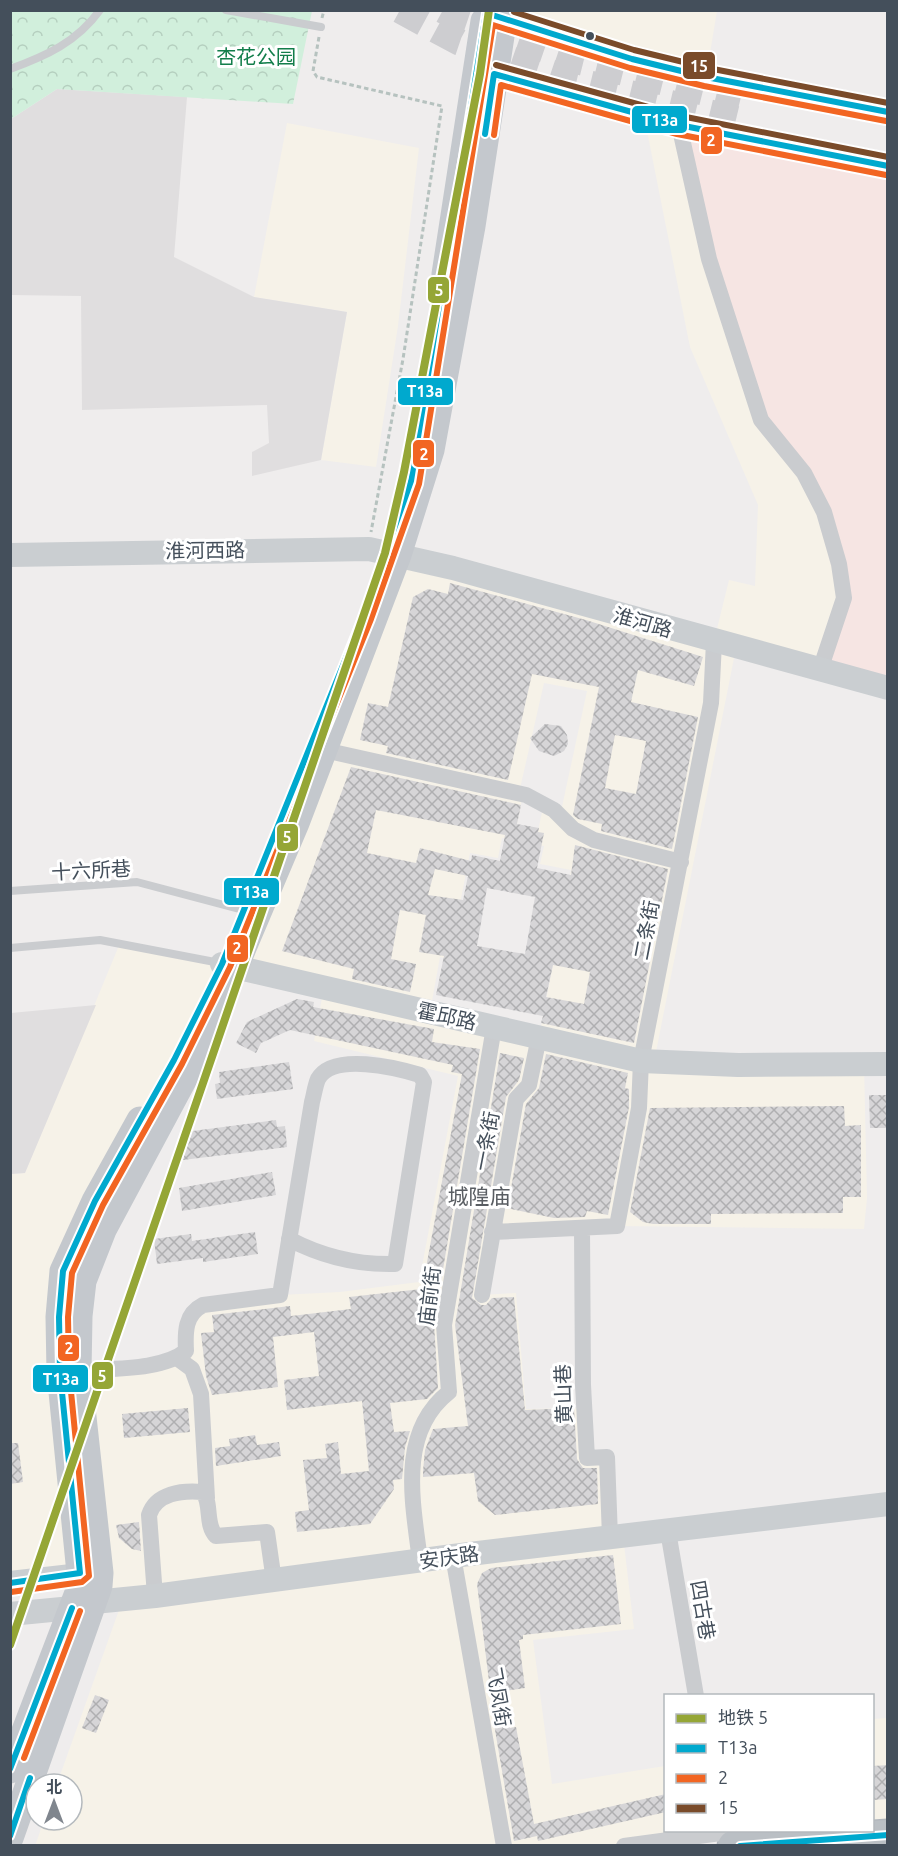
<svg xmlns="http://www.w3.org/2000/svg" width="898" height="1856" font-family="Ubuntu,'Noto Sans SC',sans-serif">
<defs>
<pattern id="park-crowns" width="20" height="18" patternUnits="userSpaceOnUse" patternTransform="scale(1.5)"><rect width="20" height="18" fill="#d1efdc"/><path d="M2 6a3 3 0 1 1 6 0M12 15a3 3 0 1 1 6 0" fill="none" stroke="#b5cfbf"/></pattern>
<pattern id="building-cross-hatch" width="8" height="8" patternUnits="userSpaceOnUse" patternTransform="scale(1.5)"><rect width="8" height="8" fill="#d6d5d7"/><path d="M0 0l8 8M0 8l8-8" fill="none" stroke="#afafb1"/></pattern>
</defs>
<rect width="100%" height="100%" fill="#efeded"/>
<!-- commercial -->
<path fill="#f6f2e8" fill-rule="evenodd" d="M505,10L717,11L706,77Z
M644,116L679,125L804,473L844,598L820,670L736,648L654,1062L864,1064L867,1198L864,1229L617,1226L492,1232L482,1295L516,1293L526,1409L582,1408L583,1463H604L610,1537L623,1536L634,1629L533,1640L552,1784L665,1766L666,1830L743,1831L624,1846L504,1845L453,1556L94,1602L78,1371L177,1358L190,1315L280,1295L340,1292L419,1282L458,1076L314,1041L324,987L233,967L398,555L714,641L729,580L755,586L758,505L690,347ZM544,683L587,691L560,816L542,812L535,845L544,846L540,864L571,870L539,1037L430,1012L440,957L449,959L470,853L498,858L502,838L514,840L523,794L519,793Z
M287,123L419,148L398,326L376,467L321,460L347,312L254,297Z
M120,943L222,964L174,1060L95,1201L80,1573H11V1174L25,1173Z
M448,1561L496,1845L35,1846L44,1820H72V1784H57L119,1610Z
M887,1718V1821L873,1822V1719Z"/>
<!-- education -->
<path fill="#e0dedf" d="M57,89L187,97L174,257L254,297L347,312L321,460L252,476V452L269,443L267,405L82,410L81,296L11,295V119Z
M96,1005L25,1173L11,1174V1013Z"/>
<!-- medical -->
<path fill="#f6e5e3" d="M679,125L887,166V688L820,670L843,598L824,512L761,420Z"/>
<!-- park -->
<path fill="url(#park-crowns)" d="M11,11H312L293,104L57,89L11,119Z"/>
<!-- building -->
<path fill="url(#building-cross-hatch)" fill-rule="evenodd" d="M450,583L586,620L703,657L694,686L638,670L631,702L698,717L672,849L601,831L602,824L578,819L573,815L599,687L532,674L508,780L386,753L388,746L360,740L368,703L388,707L413,597L428,589L448,594ZM615,735L646,741L636,794L605,788Z
M545,724L561,726L567,735L568,744L564,751L554,756L539,751L530,738Z
M351,767L521,805L517,824L539,828L538,832L544,833L537,868L571,875L575,845L668,869L634,1043L541,1023L543,1016L436,995L444,956L419,952L426,915L400,910L391,959L416,964L410,992L352,979L354,969L282,951ZM376,810L505,835L500,861L472,855L471,861L420,848L416,863L367,853ZM435,869L468,876L463,900L428,895ZM487,888L535,897L525,954L477,946ZM553,965L590,972L584,1004L546,997Z
M297,999L314,1002L313,1007L434,1029L432,1042L480,1049L434,1323L438,1388L427,1399L390,1403L394,1432L410,1431L405,1447L402,1479L393,1480L394,1489L370,1524L297,1532L295,1512L309,1510L303,1460L327,1458L325,1444L338,1442L341,1474L369,1471L362,1401L287,1410L284,1380L319,1376L314,1332L273,1337L278,1387L212,1395L206,1376L201,1333L214,1332L212,1315L290,1306L291,1316L351,1309L349,1297L422,1289L462,1074L451,1072L453,1065L290,1030L261,1043L256,1053L236,1043L247,1022Z
M500,1053L524,1058L519,1080L506,1097L472,1298L481,1305H486L492,1298L514,1297L525,1410L574,1408L577,1459L583,1468H597L598,1504L495,1515L478,1501L474,1473L423,1477V1471L425,1450L433,1429L468,1426L455,1325Z
M546,1054L628,1073L625,1088L629,1089V1107L608,1215L587,1211L585,1217L554,1218L511,1209L508,1205L526,1104L539,1088Z
M289,1062L293,1089L217,1099L215,1084L220,1083L219,1072Z
M869,1095H888V1128H870Z
M844,1106L845,1126L861,1125V1197H843V1213L711,1214V1224H653L643,1222L630,1212L650,1108Z
M276,1120L277,1127L285,1126L287,1147L183,1160L181,1145L186,1144L185,1132Z
M272,1172L276,1195L182,1211L179,1188Z
M255,1232L258,1254L203,1262V1258L157,1264L154,1239L191,1234L192,1241Z
M188,1408L190,1432L124,1438L122,1414Z
M255,1435L257,1445L279,1442L281,1456L216,1466L215,1448L230,1446L229,1439Z
M10,1443H18L23,1482L10,1484Z
M139,1522L141,1551L132,1549L119,1538L116,1525Z
M613,1555L621,1624L523,1635V1639L519,1640L525,1688L505,1691L510,1728L516,1727L534,1824L666,1794V1812L538,1841L537,1836L514,1841L495,1730L477,1584L482,1573L491,1568Z
M95,1695L109,1700L96,1733L82,1728Z
M888,1765V1799L873,1800V1766Z"/>
<g fill="none" stroke-linecap="round" stroke-linejoin="round">
<!-- primary-tunnel -->
<path stroke="#cdcdd0" stroke-width="27" stroke-dasharray="27 14" stroke-linecap="butt" d="M400,10L459,42L565,78L739,120
M443,10L465,22L582,62L740,101"/>
<defs>
<path id="highway" d="M733,1846L888,1835"/>
</defs>
<!-- highway casing -->
<use href="#highway" stroke="#b2b7bd" stroke-width="33"/>
<!-- path -->
<path stroke="#b6c2bf" stroke-width="3" stroke-dasharray="4.5 3" stroke-linecap="butt" d="M322,18L324,10
M319,37L313,71L317,77L442,106L403,359L371,532"/>
<!-- lane -->
<path stroke="#cacccf" stroke-width="8" d="M226,10L321,27
M10,69C46,56 77,42 100,10
M10,891L137,882L243,910
M10,948L100,940L220,963"/>
<!-- street -->
<path stroke="#cacccf" stroke-width="16" d="M679,125L709,259L761,420L804,473L824,512L839,564L844,598L820,670
M324,750L526,795L554,810L573,829L594,840L681,862
M582,1228L583,1385L587,1458L607,1457L610,1537
M492,1232L617,1226L639,1108L641,1061L711,703L714,642
M482,1295L516,1099L529,1085L539,1037
M177,1358L192,1369L201,1394L207,1498
M78,1371C109,1368 162,1371 186,1351C185,1332 185,1314 203,1305L280,1295L312,1102C314,1095 315,1086 318,1079C333,1052 397,1068 420,1075L424,1082L395,1264C357,1265 323,1257 289,1239
M668,1531L696,1696
M453,1556L504,1846
M420,1561C413,1503 397,1433 449,1392L444,1325L494,1027
M155,1596L149,1515C156,1493 182,1490 203,1492C212,1504 205,1525 216,1536L267,1532L274,1581
M624,1846L743,1830"/>
<!-- secondary -->
<path stroke="#caced1" stroke-width="24" d="M10,555L369,549L453,568L888,688
M222,964L641,1061L738,1065L888,1064
M10,1583L98,1573
M10,1614L72,1608L94,1602L155,1596L453,1556L888,1504"/>
<!-- primary -->
<path stroke="#c4c8cd" stroke-width="27" d="M487,14L632,59L706,77L888,112
M494,74L679,125L888,166
M445,274L484,21
M10,1770L79,1590L80,1573L60,1372L59,1317L63,1271L95,1201L140,1120
M10,1838L99,1586L100,1573L78,1371L79,1316L83,1281L103,1230L201,1047L296,823L398,555L431,450L472,226L505,10"/>
<!-- highway -->
<use href="#highway" stroke="#babfc4" stroke-width="30"/>
<defs>
<path id="bus-1" d="M485,134L494,74L679,125L888,166
M10,1583L80,1573L60,1372L59,1317L63,1271L95,1201L174,1060L222,964L363,616L411,481L486,13L632,59L706,77L888,112
M10,1769L72,1608
M10,1836L30,1778
M740,1846L888,1835"/>
<path id="bus-2" d="M494,135L501,85L677,134L886,175
M11,1592L82,1582L89,1576L69,1371L68,1317L72,1273L103,1205L182,1064L230,967L371,619L419,484L493,25L630,68L704,86L886,121
M24,1758L80,1611"/>
<path id="bus-3" d="M514,12L634,50L708,68L888,103
M496,65L681,116L888,157"/>
</defs>
<!-- bus-1 casing -->
<use href="#bus-1" stroke="#fff" stroke-width="10"/>
<!-- bus-2 casing -->
<use href="#bus-2" stroke="#fff" stroke-width="10"/>
<!-- bus-3 casing -->
<use href="#bus-3" stroke="#fff" stroke-width="10"/>
<!-- bus-1 -->
<use href="#bus-1" stroke="#00a9ce" stroke-width="6"/>
<!-- bus-2 -->
<use href="#bus-2" stroke="#f26522" stroke-width="6"/>
<!-- bus-3 -->
<use href="#bus-3" stroke="#7a4b2a" stroke-width="6"/>
<defs>
<path id="metro-1" d="M10,1645L385,553L404,472L480,74L489,10"/>
</defs>
<!-- metro-1 casing -->
<use href="#metro-1" stroke="#fff" stroke-width="12"/>
<!-- metro-1 -->
<use href="#metro-1" stroke="#95a636" stroke-width="8"/>
</g>
<!-- markers -->
<circle fill="#444f5b" stroke="#fff" stroke-width="2" cx="590" cy="36" r="5"/>
<g text-anchor="middle" dominant-baseline="central" stroke-width="6" stroke-linejoin="round" paint-order="stroke">
<!-- park labels -->
<g font-size="20" fill="#137e4b" stroke="#fff">
<text x="256" y="56">杏花公园</text>
</g>
<!-- street labels -->
<g font-size="20" fill="#444f5b" stroke="#fff">
<text transform="translate(205 550) rotate(-1)">淮河西路</text>
<text transform="translate(643 622) rotate(16)">淮河路</text>
<text transform="translate(91 870) rotate(-3)">十六所巷</text>
<text transform="translate(646 930) rotate(-79)">二条街</text>
<text transform="translate(447 1016) rotate(13)">霍邱路</text>
<text transform="translate(486 1141) rotate(-79)">一条街</text>
<text transform="translate(429 1296) rotate(-83)">庙前街</text>
<text transform="translate(563 1394) rotate(-92)">黄山巷</text>
<text transform="translate(449 1557) rotate(-8)">安庆路</text>
<text transform="translate(703 1610) rotate(80)">四古巷</text>
<text transform="translate(499 1697) rotate(80)">飞凤街</text>
</g>
<!-- neighbourhood labels -->
<g font-size="21" fill="#595d62" stroke="#fff">
<text x="479" y="1196">城隍庙</text>
</g>
</g>
<g stroke="#fff" stroke-width="2">
<rect x="682" y="51" width="34" height="29" rx="6" fill="#7a4b2a"/>
<rect x="631" y="105" width="57" height="29" rx="6" fill="#00a9ce"/>
<rect x="700" y="126" width="23" height="29" rx="6" fill="#f26522"/>
<rect x="427" y="276" width="23" height="28" rx="6" fill="#95a636"/>
<rect x="397" y="377" width="57" height="29" rx="6" fill="#00a9ce"/>
<rect x="412" y="439" width="23" height="29" rx="6" fill="#f26522"/>
<rect x="276" y="823" width="23" height="29" rx="6" fill="#95a636"/>
<rect x="223" y="877" width="57" height="29" rx="6" fill="#00a9ce"/>
<rect x="226" y="934" width="23" height="29" rx="6" fill="#f26522"/>
<rect x="57" y="1334" width="23" height="28" rx="6" fill="#f26522"/>
<rect x="91" y="1361" width="23" height="29" rx="6" fill="#95a636"/>
<rect x="32" y="1364" width="57" height="29" rx="6" fill="#00a9ce"/>
</g>
<g font-size="16" text-anchor="middle" font-weight="bold" fill="#fff">
<text x="699" y="72">15</text>
<text x="660" y="126">T13a</text>
<text x="711" y="146">2</text>
<text x="439" y="296">5</text>
<text x="425" y="397">T13a</text>
<text x="424" y="460">2</text>
<text x="287" y="843">5</text>
<text x="251" y="898">T13a</text>
<text x="237" y="954">2</text>
<text x="69" y="1354">2</text>
<text x="102" y="1382">5</text>
<text x="61" y="1385">T13a</text>
</g>
<!-- border -->
<rect width="898" height="1856" fill="none" stroke="#444f5b" stroke-width="24"/>
<!-- legend -->
<rect x="664" y="1694" width="210" height="138" fill="#ffffff" stroke="#b4b9bd" stroke-width="1.5"/>
<rect x="676" y="1714" width="30" height="9" fill="#95a636" stroke="#b4b9bd" stroke-width="1.5"/>
<text x="718" y="1724" font-size="18" fill="#444f5b">地铁 5</text>
<rect x="676" y="1744" width="30" height="9" fill="#00a9ce" stroke="#b4b9bd" stroke-width="1.5"/>
<text x="718" y="1754" font-size="18" fill="#444f5b">T13a</text>
<rect x="676" y="1774" width="30" height="9" fill="#f26522" stroke="#b4b9bd" stroke-width="1.5"/>
<text x="718" y="1784" font-size="18" fill="#444f5b">2</text>
<rect x="676" y="1804" width="30" height="9" fill="#7a4b2a" stroke="#b4b9bd" stroke-width="1.5"/>
<text x="718" y="1814" font-size="18" fill="#444f5b">15</text>
<!-- north arrow -->
<g transform="translate(54 1802)"><circle r="28" fill="#ffffff" stroke="#b4b9bd" stroke-width="1.5"/>
<path d="M0-4.5L10 22L0 15L-10 22Z" fill="#80868e"/>
<text y="-9" font-size="16" font-weight="bold" text-anchor="middle" fill="#444f5b">北</text>
</g>
</svg>
